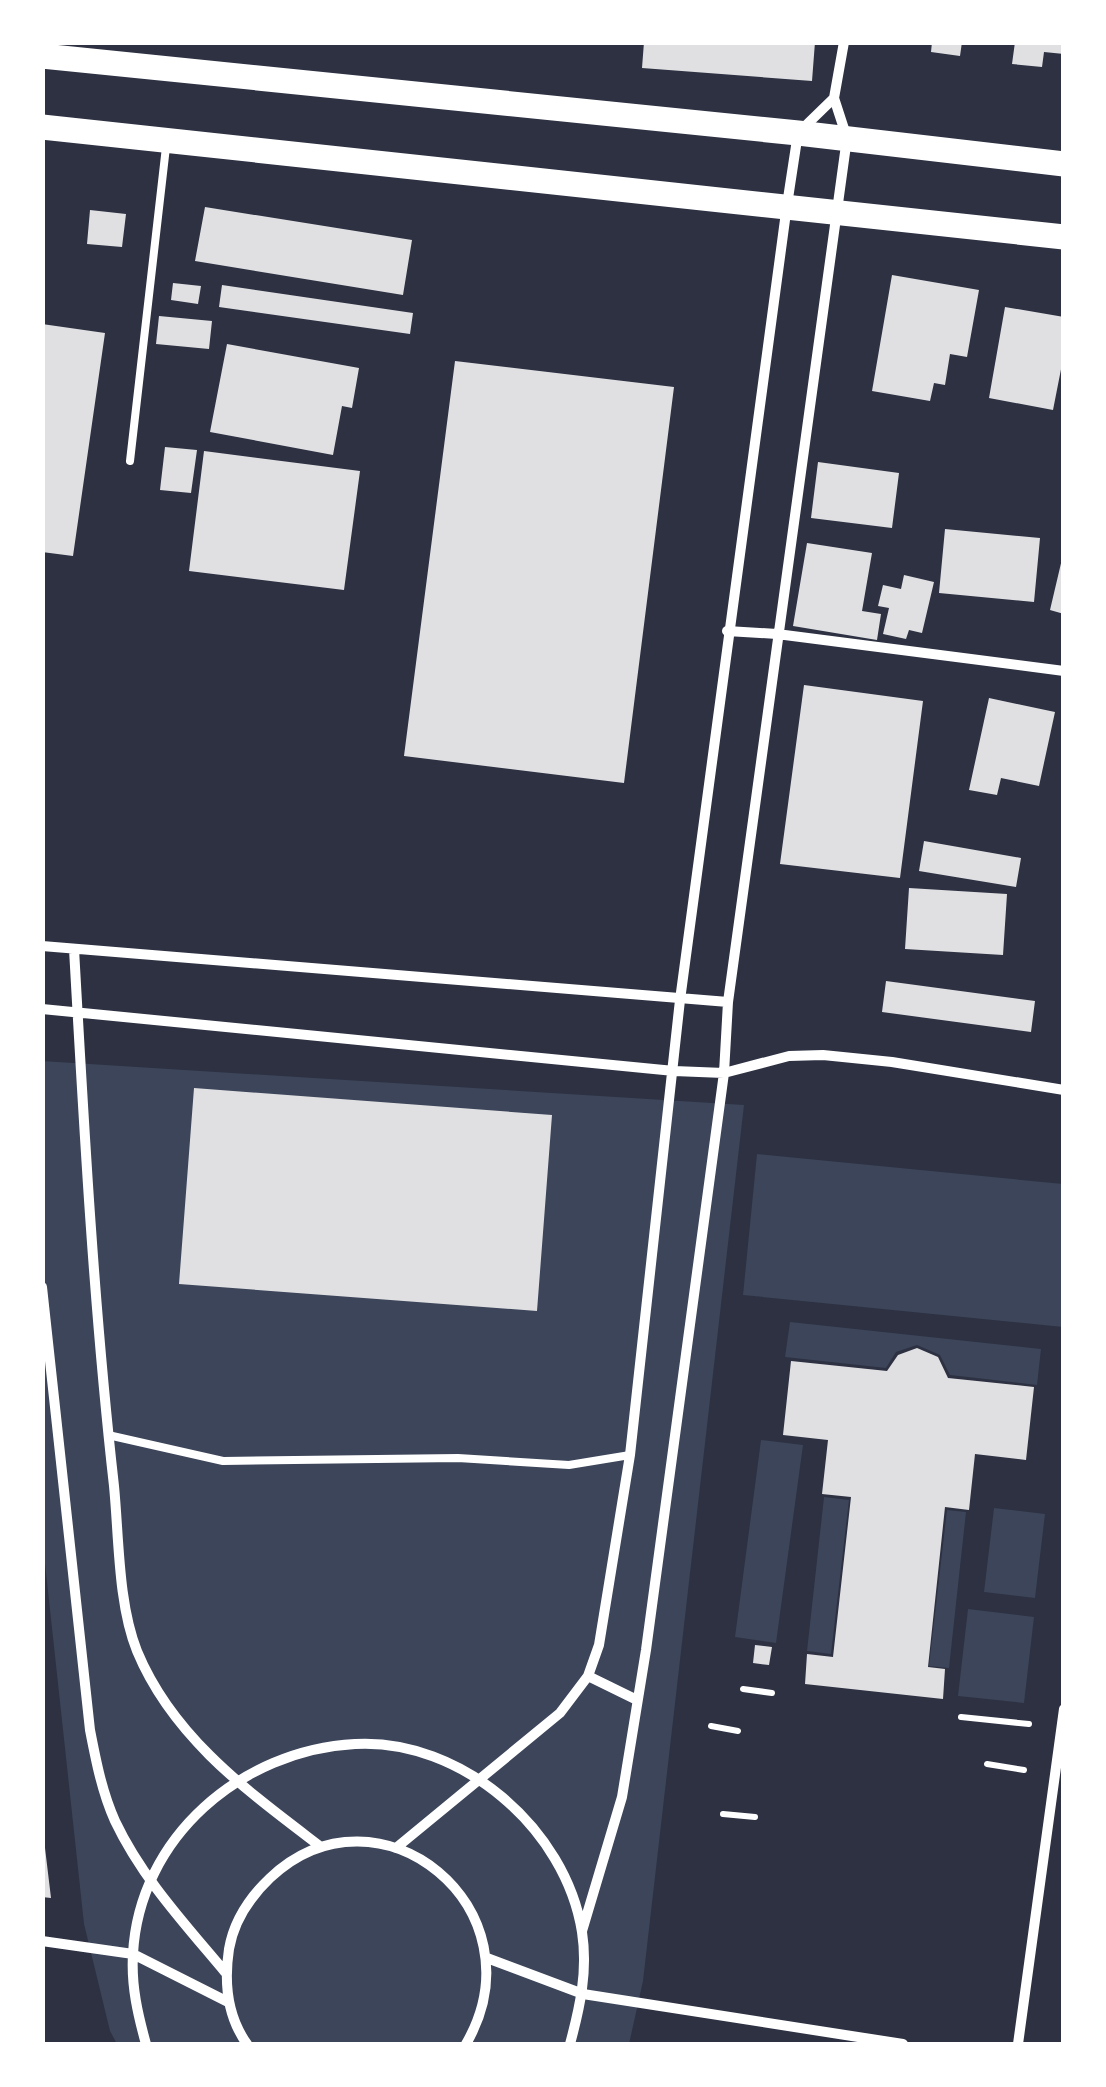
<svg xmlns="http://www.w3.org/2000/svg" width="1106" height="2087" font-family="'Public Sans',sans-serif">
<rect width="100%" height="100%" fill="#2d3142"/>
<!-- green -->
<path fill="#3c4559" d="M42,1061L744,1105L643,1981L629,2044H117L110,2031L84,1924L43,1545Z
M757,1154L1063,1184V1327L743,1295Z
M790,1322L1041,1349L1037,1385L950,1375L940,1355L917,1345L896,1352L886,1368L785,1357Z
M761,1440L803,1445L776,1643L735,1637Z
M824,1497L849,1500L831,1654L807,1651Z
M994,1508L1045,1514L1035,1598L984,1592Z
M947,1510L966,1512L949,1668L929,1666Z
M968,1609L1034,1617L1024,1703L958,1696Z"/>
<!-- building -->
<path fill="#e0e0e3" d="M644,42H815L812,81L642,68Z
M932,42H962L960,56L931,52Z
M1015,42H1064V54L1044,52L1042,67L1012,64Z
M205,207L412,240L403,295L195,261Z
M90,210L126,214L122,247L87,244Z
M892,275L979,290L967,357L950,354L945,385L934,383L930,401L872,391Z
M173,283L201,286L198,304L171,300Z
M222,285L413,313L410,334L219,307Z
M1005,307L1064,317V354L1053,410L989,398Z
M159,316L212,321L209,349L156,344Z
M42,324L105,333L73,556L42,552Z
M227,344L359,368L352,408L342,406L333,455L210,432Z
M455,361L674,387L624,783L404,756Z
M165,447L197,450L191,493L160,490Z
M204,451L360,471L344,590L189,571Z
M818,462L899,473L892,528L811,518Z
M945,529L1040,538L1034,602L939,593Z
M807,543L872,553L862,611L881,614L877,640L793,626Z
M1062,559H1064V614L1050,610Z
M904,575L934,582L922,633L909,630L906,639L883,634L889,608L878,606L883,585L901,589Z
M804,685L923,701L900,878L780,864Z
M989,698L1055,712L1039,786L1001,778L997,795L969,790Z
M924,841L1021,858L1016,887L919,871Z
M909,888L1007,894L1003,955L905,949Z
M886,981L1035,1001L1031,1032L882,1012Z
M194,1088L552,1115L537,1311L179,1284Z
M917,1348L938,1357L948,1378L1034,1387L1026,1460L975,1454L969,1510L945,1507L928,1667L945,1669L943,1699L805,1684L807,1654L833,1657L851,1497L822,1494L828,1440L783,1435L791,1361L887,1371L898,1355Z
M755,1645L772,1647L769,1665L753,1663Z
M42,1848H45L51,1898L42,1897Z"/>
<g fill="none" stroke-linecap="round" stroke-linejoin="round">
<!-- path -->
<path stroke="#fff" stroke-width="6" d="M743,1689L772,1693
M961,1717L1029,1724
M711,1726L738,1731
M987,1764L1024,1770
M723,1814L755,1817"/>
<!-- service -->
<path stroke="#fff" stroke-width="8" d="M130,461L166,147
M108,1435L223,1461L458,1458L569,1465L630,1455"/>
<!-- minor -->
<path stroke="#fff" stroke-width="10" d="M727,631L777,634L1064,671
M42,946L728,1002
M74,949C84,1128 94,1309 114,1486C119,1537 118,1604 137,1651C173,1738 249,1792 321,1847
M42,1009L674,1071L724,1073L789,1056L823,1055L892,1062L1064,1090
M42,1287L90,1730C96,1761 102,1792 115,1821C142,1878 185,1924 225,1972
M588,1676L637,1700
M396,1848L560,1713L588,1676L599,1645L630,1455L680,1000L787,205L798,133L834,98
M582,1931L622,1797L646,1650L724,1073L728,1002L847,138L834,98L844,42
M42,1941L133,1954L228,2002
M487,1958L583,1994L903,2044
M146,2044C138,2015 131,1986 133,1954C139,1837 242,1750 355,1744C461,1738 566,1829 582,1932C588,1971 580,2007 570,2044
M247,2044C227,2016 224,1982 229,1949C234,1920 249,1898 270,1878C379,1775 544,1909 466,2044
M1018,2044L1064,1709"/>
<!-- primary -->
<path stroke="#fff" stroke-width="25" d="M42,56L798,133L1064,164
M42,127L1064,237"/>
</g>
<!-- border -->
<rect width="1106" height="2087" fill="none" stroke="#ffffff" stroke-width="90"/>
</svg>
